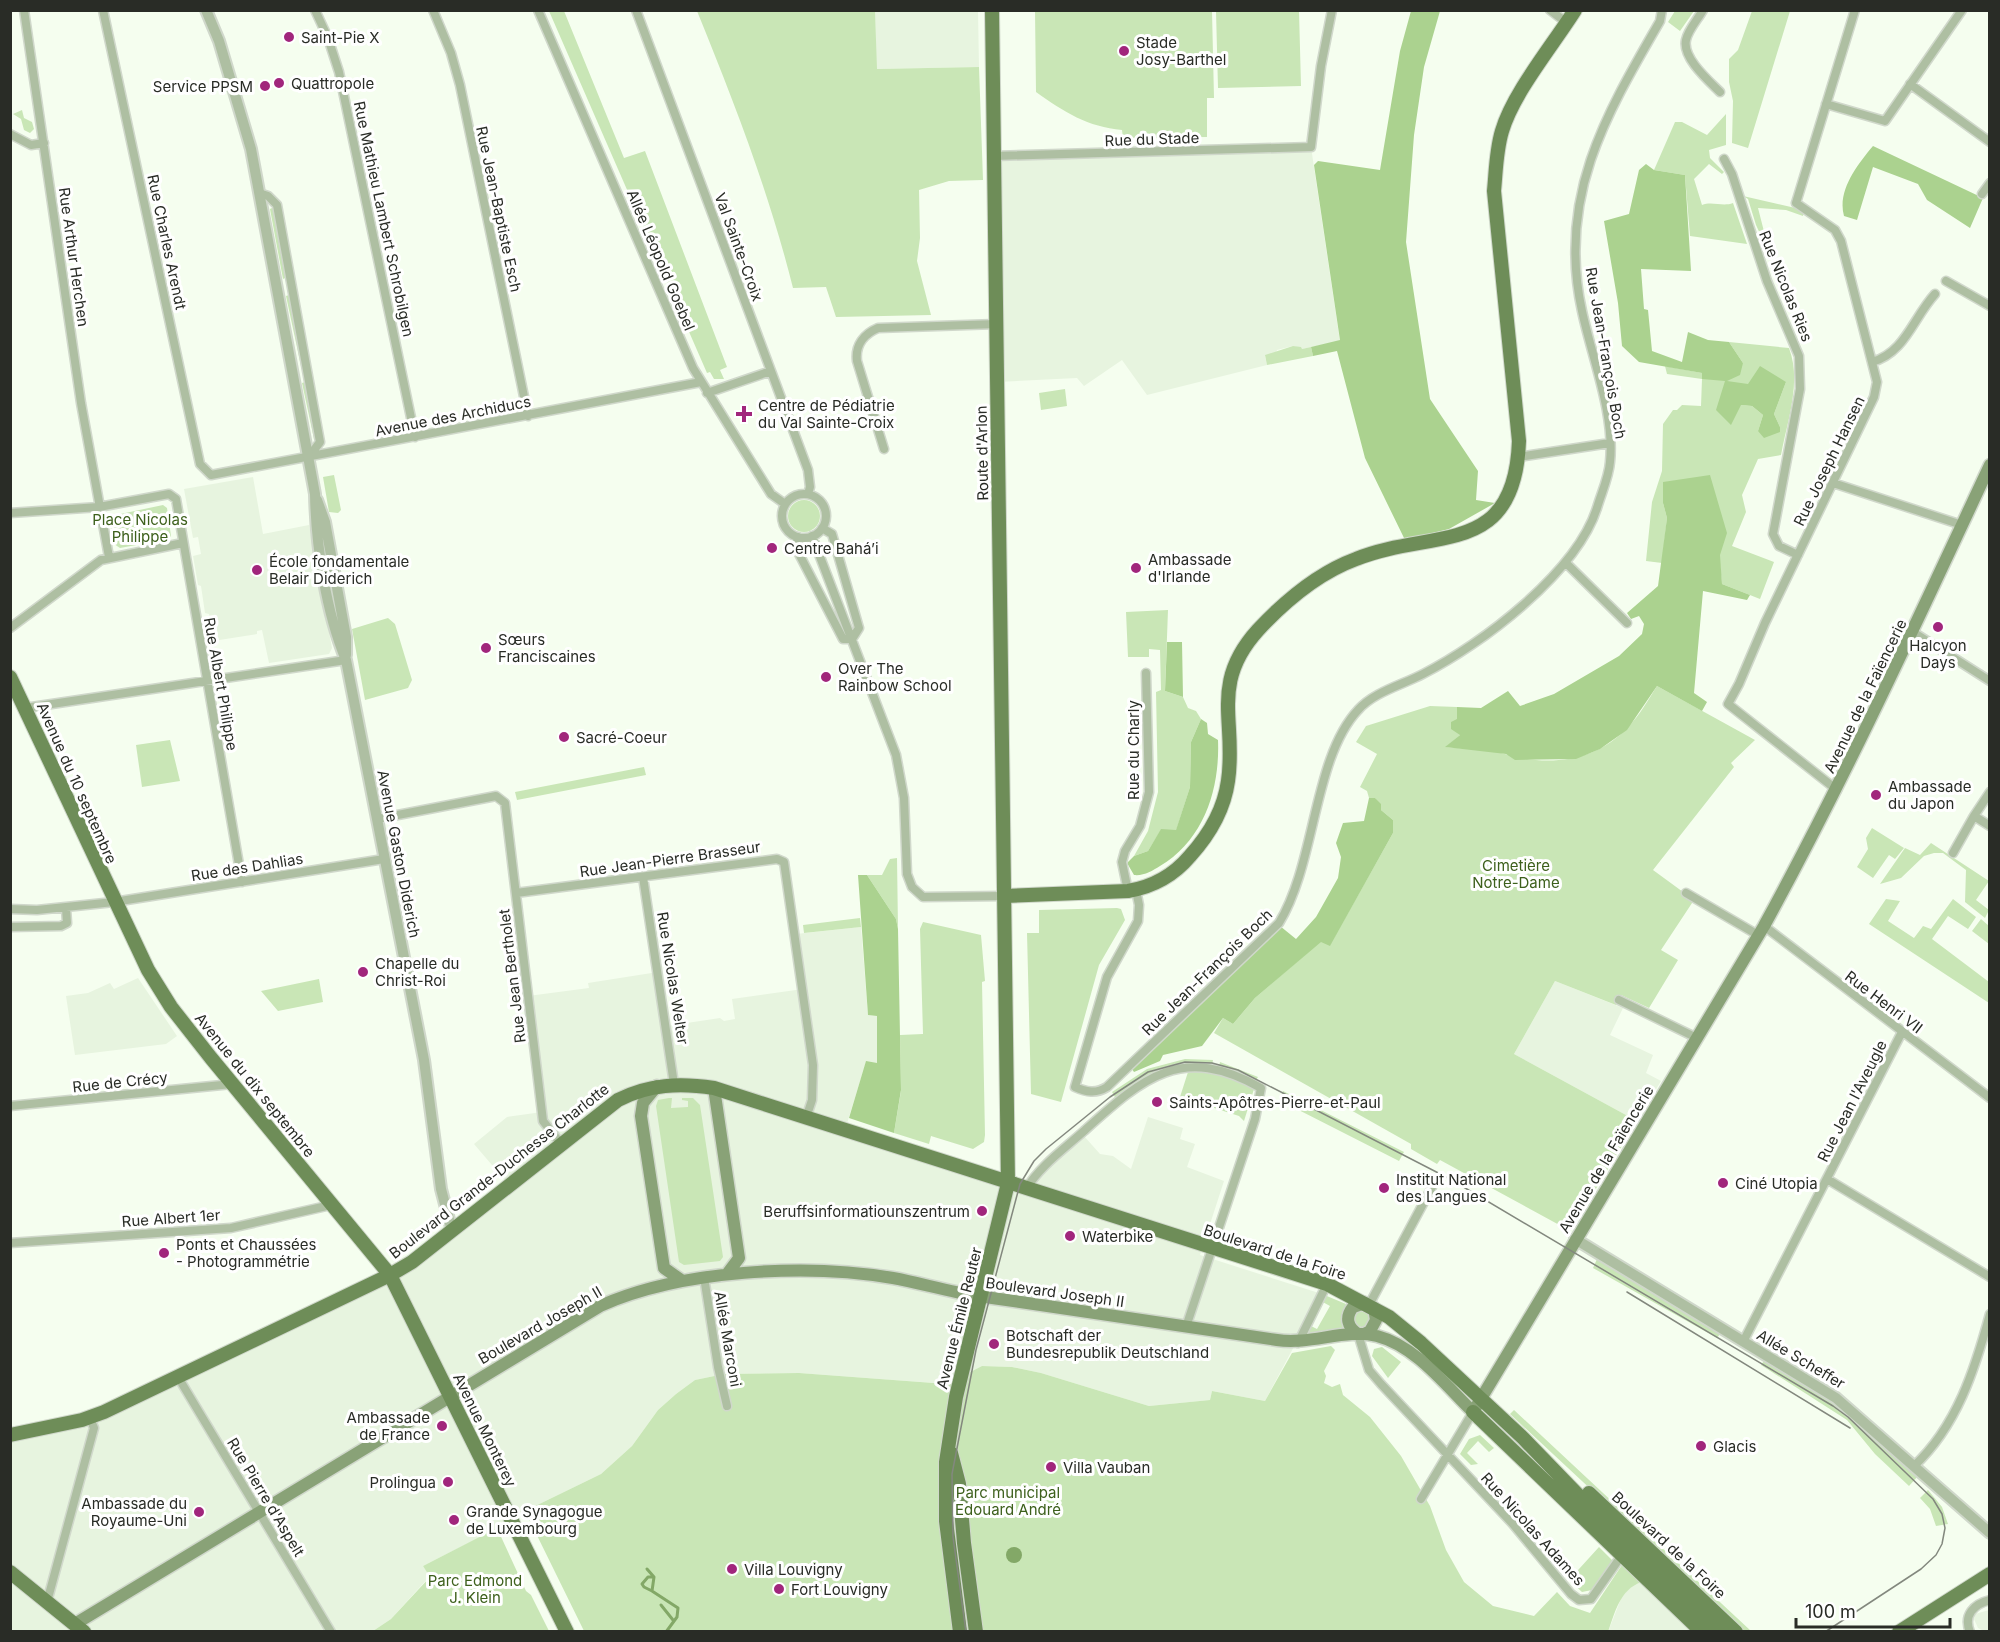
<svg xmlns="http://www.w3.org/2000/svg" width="2000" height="1642" font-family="Inter,sans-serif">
<rect width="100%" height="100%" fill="#f5feef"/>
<!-- built -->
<path fill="#e7f4df" d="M875,11H978L979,67L876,69Z
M1311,147L1340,341L1302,349L1293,346L1277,350L1276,353L1265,356L1267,365L1147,395L1122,360L1084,386L1077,378L998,382L994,156Z
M253,477L263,534L309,525L332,648L329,654L269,663L262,630L257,631V634L213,641L209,614L205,613L201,586L198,585L193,556L201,554L198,537L193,538L184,489Z
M861,927L868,1015L877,1016V1064L866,1062L845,1130L1026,1189L1084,1136L1100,1154L1113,1156L1131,1169L1148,1117L1183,1128L1180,1139L1195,1144L1187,1167L1224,1181L1200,1255L1322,1294L1265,1401L1212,1391L1210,1400L1149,1406L1041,1373L1012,1367L982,1366L948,1384L799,1373L724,1374L695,1380L676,1394L658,1410L632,1446L601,1474L525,1511L512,1521L423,1566L430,1576L391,1619L373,1631L11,1632V1435L68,1423L373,1284L509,1185L474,1144L507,1117L542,1112L528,996L589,988L588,983L658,972L667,1026L720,1018L724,1021L735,1019L732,999L803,989L796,934Z
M138,978L177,1036L166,1044L75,1055L66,996L88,993L110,983L114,989Z
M1555,981L1623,1008L1610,1035L1653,1055L1646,1073L1661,1081L1637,1121L1514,1054Z
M1641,1582L1693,1632H1608L1622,1596L1633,1585Z
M1989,1610V1631H1984L1978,1628L1974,1619L1975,1614Z"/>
<!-- green -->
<path fill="#c9e6b6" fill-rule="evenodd" d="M549,11H564L624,158L645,151L727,367L720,370L724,379H714L710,372L707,373Z
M697,11H875L877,69L979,67L983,180L949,181L919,190L920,238L917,261L931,315L836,317L826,287L793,288C769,192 734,102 697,11Z
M1035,11H1212L1214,98H1207V137L1123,138L1122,130C1088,127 1064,112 1036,92Z
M1216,11H1299L1301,86L1218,88Z
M1675,11H1694L1680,31L1668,22Z
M1752,11H1790L1748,148L1732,143L1733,101L1729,82V59L1738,50Z
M22,110L24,118L32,122L34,129L30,133L24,130L21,119L13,114Z
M1726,114V145L1709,150L1710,158L1724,172L1722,174L1709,164L1694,179L1702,205C1712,201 1723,207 1733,203L1747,244L1690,236L1685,175L1654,170L1675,122H1682L1707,135Z
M1743,196L1804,210L1803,216L1786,210L1758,208L1770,255L1756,225L1748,199Z
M274,207L287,277L283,279L270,209Z
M289,295L302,365L301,366L286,296Z
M1729,342L1789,348C1802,382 1787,422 1781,455L1758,459L1742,495L1746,512L1732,546L1774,562L1760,599L1722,584L1719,555L1726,533L1663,503L1667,518L1662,563L1646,561L1652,502L1662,471L1663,424L1673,410H1677L1682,405L1701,406L1702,379L1667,374L1665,366L1702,373L1743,363ZM1786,382L1774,414L1780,427L1758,431L1763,415L1752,406L1741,405Z
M1293,346L1301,347L1302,349L1311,347L1313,356L1267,365L1265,355Z
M305,382L316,439H314L302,383Z
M1065,389L1067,406L1041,410L1039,393Z
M334,475L341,510L338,513L329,512L323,477Z
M788 516a16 16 0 1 1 32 0a16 16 0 1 1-32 0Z
M163,505L167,508L171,536L169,539L120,548L114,544L109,519L111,516Z
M1168,610L1165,691L1183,697L1188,708L1196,711L1201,719L1191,742L1190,787L1176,831L1161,830L1148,851L1134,856L1148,831L1158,792L1156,692L1161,690L1160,650L1149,649V657H1128L1126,612Z
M388,618L395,624L412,680L408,688L365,700L352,629Z
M1657,686L1755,740L1731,763L1734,767L1653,870L1694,900L1661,950L1678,960L1649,1008L1621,995L1616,1005L1555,981L1514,1054L1637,1121L1574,1225L1563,1227L1440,1160L1437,1164L1411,1149V1144L1214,1033L1223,1018L1233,1024L1255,998L1321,941L1330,945L1393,833V820L1381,810L1375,798H1369L1367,791L1360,787L1377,754L1356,742L1366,726L1430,706L1457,707L1460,735L1446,747C1465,749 1487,749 1505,754C1548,767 1596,762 1628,727C1640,715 1648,700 1657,686Z
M170,740L180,781L142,787L136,745Z
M644,767L646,775L517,800L515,792Z
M1872,828L1904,848L1895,859L1889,855L1873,878L1857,867L1868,849L1866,838Z
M1931,843L1989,881L1976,900L1989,910L1985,918L1965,902L1966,870L1943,853H1934L1924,856L1901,878L1880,884L1905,848L1920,855Z
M897,858L898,929L896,919L867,875H882L890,859Z
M1886,899L1900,901L1888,921L1914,938L1923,926L1931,929L1953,899L1976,917L1968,929L1948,916L1932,939L1989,982V1003L1869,924Z
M1117,908L1121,909L1125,920L1099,965L1061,1102L1031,1094L1027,933H1039V910Z
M860,918L861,927L804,933L803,925Z
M1981,919L1989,926V944L1972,931Z
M923,922L981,935L985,981L982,982L985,1135L984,1142L973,1149L931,1136L929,1144L894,1133L901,1091L900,1035L923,1034L920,929Z
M319,979L323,1002L278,1011L261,991Z
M1185,1059L1213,1060L1212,1065C1167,1068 1152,1069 1116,1099L1112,1092L1147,1069Z
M1220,1062L1258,1077L1255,1082L1219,1067Z
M1206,1071L1227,1076L1254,1089L1244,1121L1239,1116L1180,1097L1188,1072Z
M1283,1091L1404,1152L1399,1161L1279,1100Z
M669,1098H672L671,1108L688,1107V1101L682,1100V1098H693L700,1105L723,1257L720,1261L684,1265L679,1262L656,1106L658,1100Z
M1597,1259L1720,1334L1717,1338L1593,1268Z
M1322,1294L1346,1304L1341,1320L1343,1329L1301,1335L1307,1324L1317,1329L1330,1306L1319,1300Z
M1354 1319a8 8 0 1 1 16 0a8 8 0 1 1-16 0Z
M1331,1346L1335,1350L1324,1371L1326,1376L1324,1383L1332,1387L1340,1384L1343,1395L1370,1417L1401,1456L1430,1506L1446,1550L1464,1582L1493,1606L1534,1616L1557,1592L1570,1606L1590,1613L1622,1565L1641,1582C1620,1590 1615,1612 1608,1632L584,1631L525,1511L601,1474L632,1446L658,1410L676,1394L695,1380L724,1374L799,1373L947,1384L982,1366L1012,1367L1041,1373L1149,1406L1210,1400L1212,1391L1265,1401L1292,1353Z
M1382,1347L1401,1362L1388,1378L1372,1356L1374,1349Z
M1764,1361L1839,1406L1918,1476L1909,1486L1875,1454L1847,1420L1761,1365Z
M1514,1410L1751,1631H1743L1510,1414Z
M1480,1435L1494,1448L1489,1452L1478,1441L1467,1453L1478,1464L1471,1465L1460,1454L1469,1439Z
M1928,1490L1942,1507L1948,1524L1936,1526L1930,1509L1920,1498Z
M497,1528L526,1591L531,1595L549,1631H373L391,1619L430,1577L423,1566Z
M1599,1547L1613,1561L1592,1590L1582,1592L1569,1580Z"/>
<!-- forest -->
<path fill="#abd28f" d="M1411,11H1440L1424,67L1414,135L1406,242L1430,399L1478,471L1476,500L1495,503L1449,529L1405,540L1365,458L1337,351L1313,356L1311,347L1340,340L1314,165L1318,161L1380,170L1400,51Z
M1873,146L1983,198L1970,228L1927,200L1918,184L1873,167L1857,220L1844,216C1837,191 1857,165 1873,146Z
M1646,164L1654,170L1685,175L1691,271L1641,269L1644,309L1648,310L1652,351L1682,362L1688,332L1708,340L1729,342L1743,363L1740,375L1727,381L1748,384L1760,366L1786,382L1774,414L1780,427V432L1764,438L1758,431L1763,415L1752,406L1741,405L1731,425L1716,410L1725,381L1702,379V373L1639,362L1622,346L1618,303L1604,221L1629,214L1639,170Z
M1710,475L1727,533L1720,555L1722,584L1750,595L1747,600L1703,591L1694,693L1707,702L1702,711L1657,686L1627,730L1600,749L1576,759L1515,760L1506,754L1445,747L1460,735L1451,729V722L1457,719V707L1481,708L1508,691L1520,706L1554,694L1619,656L1642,634L1644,624L1639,616L1631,619L1627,613L1658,586L1667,518L1663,503V482Z
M1167,642H1182L1183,697L1165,691Z
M1201,719L1207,723L1208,734L1218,740C1220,789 1204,840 1160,866C1152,871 1144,876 1134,875L1127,863L1134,856L1148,851L1161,829L1176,830L1190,787L1191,742Z
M1369,798H1375L1381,804V810L1393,820V833L1330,946L1321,942L1255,998L1233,1024L1223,1018L1202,1046L1163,1055L1160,1061L1134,1072L1132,1069L1280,926L1296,939L1316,917L1338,878L1341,857L1336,843L1343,823L1364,821Z
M858,875H867L896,919L898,929L901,1090L894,1133L849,1118L866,1061L877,1063V1016L868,1015Z"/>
<!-- water -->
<path fill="#83a867" d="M1006 1555a8 8 0 1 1 16 0a8 8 0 1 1-16 0Z"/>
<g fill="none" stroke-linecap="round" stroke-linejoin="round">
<!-- stream -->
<path stroke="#83a867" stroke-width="3" d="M647,1569L654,1577L652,1591L678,1608L677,1617L666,1632
M652,1591L644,1587L642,1584L648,1577H654
M661,1605L673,1620"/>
<defs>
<path id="minor" d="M24,10L81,403L109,557
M103,10L200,464L211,475L701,382
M315,10L328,38L339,72L415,437
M433,10L451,53L460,85L528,416
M538,10L693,368L771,494L785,504
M636,10L808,470L810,487L808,494
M1550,10L1567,23
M1703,10C1698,19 1688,30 1686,40C1682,58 1709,81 1720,92
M1910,84L1990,142
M1826,104L1885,121L1962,10
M10,134L31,145L44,143
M994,156L1311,147L1321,66L1332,10
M1724,159L1732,174L1767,281L1799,356L1800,389L1773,534L1779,546L1798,555
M259,193L268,196L277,205L320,442L308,458
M1982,194L1990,183
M1946,281L1990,306
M1872,362C1905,353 1913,318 1935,294
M707,393L771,371
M884,449L857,361C855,345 864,334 878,328L997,324
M1518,457L1610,443
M1833,483L1962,525
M782 516a22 22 0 1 1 44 0a22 22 0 1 1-44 0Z
M10,513L99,507L169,494L176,499L242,882
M812,536L896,755L904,798L907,874L912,887L923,897L1004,896
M798,537L796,548L843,639H852L859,628L832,534L822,528
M1566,563L1627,623
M10,628L101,560L183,543
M1913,632L1990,681
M25,708L346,660
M1837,790L1728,704L1739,684L1765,623L1874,397L1877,382L1841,241L1835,230L1796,203L1855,10
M1974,816L1990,792
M377,819L496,796L505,803L543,1121L561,1144
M1953,853L1974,816L1990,826
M643,877L674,1084
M1136,890L1139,905L1138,921L1107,977L1075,1087C1086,1092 1096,1094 1107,1087L1279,923C1316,863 1313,758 1358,710C1374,692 1402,685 1423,674C1482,644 1576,573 1597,508C1601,494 1609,477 1610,462C1615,414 1592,358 1582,311C1557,198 1605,116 1660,21L1662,10
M1128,891L1122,862L1125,851L1140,826L1149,792L1146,673
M516,893L777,859L784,862L813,1065L812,1100L806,1118
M1686,893L1758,935
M10,909L37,910L114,902L384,859
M1764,926L1990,1098
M10,927L61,926L67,923L66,908
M1619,1000L1697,1038
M10,1106L232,1084
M1827,1179L1990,1277
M1026,1189C1040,1166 1064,1149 1084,1131C1143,1078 1181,1043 1261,1088L1255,1119L1186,1327
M10,1243L231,1228L331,1205
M704,1277L718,1367L727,1406
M1369,1305L1432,1187
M1358,1334L1369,1370L1381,1384L1512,1523L1571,1594L1579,1600L1591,1599L1622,1555
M1743,1342L1902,1032
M1298,1343L1327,1284
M178,1377L331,1632
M1914,1466C1957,1426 1975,1369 1990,1314
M1421,1499L1473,1412
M47,1602L94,1428L90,1418
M1970,1632C1963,1615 1974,1604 1990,1600"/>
<path id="tertiary" d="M206,10L219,41L251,149L315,494C316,546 326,612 346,660L424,1060L441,1189L452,1231
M317,500L325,522L346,637V655
M1575,1239L1836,1398L1990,1533"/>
<path id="secondary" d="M657,1086L643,1103L641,1116L664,1268L681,1280
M714,1088L739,1258L727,1274
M1358,1334C1347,1327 1345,1317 1353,1307L1365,1303
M1364,1334L1370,1331L1376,1320L1374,1308
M75,1624L600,1306C681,1270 805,1263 893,1278C921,1283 949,1292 978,1296C1078,1310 1178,1325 1277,1340C1311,1345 1346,1328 1377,1336C1416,1346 1446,1386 1473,1412L1764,926C1846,776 1917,621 1990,465"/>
<path id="primary" d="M10,677L148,970L171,1007L211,1058L390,1275L567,1632
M1004,896L1128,891C1152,887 1174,875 1190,856C1209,835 1224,810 1228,781C1237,722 1209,684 1258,630C1285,601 1318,573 1356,559C1433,528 1515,559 1519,441L1494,191C1496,171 1496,151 1502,131C1513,93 1553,45 1575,10
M1473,1412L1702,1632
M10,1435L82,1420L104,1412L390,1275L412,1262L618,1100C649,1084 680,1083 714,1088L1327,1284L1389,1317L1421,1343L1523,1438L1611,1529L1720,1632
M951,1453L959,1484L964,1543L976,1632
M1589,1493L1736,1632
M10,1572L84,1632
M960,1632L946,1521V1462L956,1397L1008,1183L992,10
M1899,1632L1990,1574"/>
</defs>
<!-- minor casing -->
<use href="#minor" stroke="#d0d8cb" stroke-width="11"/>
<!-- tertiary casing -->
<use href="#tertiary" stroke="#d0d8cb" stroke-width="14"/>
<!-- secondary casing -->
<use href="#secondary" stroke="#d0d8cb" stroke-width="15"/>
<!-- primary casing -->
<use href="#primary" stroke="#d0d8cb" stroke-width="16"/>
<!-- minor -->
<use href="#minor" stroke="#aebfa2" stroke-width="8"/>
<!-- tertiary -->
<use href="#tertiary" stroke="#aebfa2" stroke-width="10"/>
<!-- secondary -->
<use href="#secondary" stroke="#89a277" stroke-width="12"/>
<!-- primary -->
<use href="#primary" stroke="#6e8d58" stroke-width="14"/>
<!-- tram -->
<path stroke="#83887e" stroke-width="1.5" d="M1627,1292L1850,1428
M966,1632L953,1537L952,1474L976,1350L1020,1184L1034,1161L1046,1149L1110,1097L1148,1072L1185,1062L1212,1063L1238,1070L1450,1179L1833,1406L1848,1417L1933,1499L1942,1514L1945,1528L1942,1544L1936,1555L1921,1569L1825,1632"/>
</g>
<!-- markers -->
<g fill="#a1267c" stroke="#fff" stroke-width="2">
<circle cx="289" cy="37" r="6"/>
<circle cx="1124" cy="51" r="6"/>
<circle cx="279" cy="83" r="6"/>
<circle cx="265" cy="86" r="6"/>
<path d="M741 405h6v6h6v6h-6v6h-6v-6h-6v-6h6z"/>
<circle cx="772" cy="548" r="6"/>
<circle cx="1136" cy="568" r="6"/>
<circle cx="257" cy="570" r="6"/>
<circle cx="1938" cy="627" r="6"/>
<circle cx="486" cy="648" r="6"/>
<circle cx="826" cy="677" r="6"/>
<circle cx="564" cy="737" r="6"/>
<circle cx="1876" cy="795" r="6"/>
<circle cx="363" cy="972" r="6"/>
<circle cx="1157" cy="1102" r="6"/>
<circle cx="1723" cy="1183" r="6"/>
<circle cx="1384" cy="1188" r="6"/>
<circle cx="982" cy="1211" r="6"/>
<circle cx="1070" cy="1236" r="6"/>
<circle cx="164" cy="1253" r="6"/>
<circle cx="994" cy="1344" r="6"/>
<circle cx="442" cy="1426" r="6"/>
<circle cx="1701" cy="1446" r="6"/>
<circle cx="1051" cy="1467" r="6"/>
<circle cx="448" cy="1482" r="6"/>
<circle cx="199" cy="1512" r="6"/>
<circle cx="454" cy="1520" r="6"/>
<circle cx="732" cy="1569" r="6"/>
<circle cx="779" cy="1589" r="6"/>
</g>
<g text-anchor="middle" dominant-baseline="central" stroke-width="6" stroke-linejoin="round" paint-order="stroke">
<!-- poi labels -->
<g font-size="15" fill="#292c26" stroke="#fff" text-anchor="start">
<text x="301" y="37">Saint-Pie X</text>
<text x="1136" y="42">Stade<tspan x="1136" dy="17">Josy-Barthel</tspan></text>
<text x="291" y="83">Quattropole</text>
<text x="253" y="86" text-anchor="end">Service PPSM</text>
<text x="758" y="405">Centre de Pédiatrie<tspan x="758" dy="17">du Val Sainte-Croix</tspan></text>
<text x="784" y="548">Centre Bahá’i</text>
<text x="1148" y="559">Ambassade<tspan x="1148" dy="17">d'Irlande</tspan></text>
<text x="269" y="561">École fondamentale<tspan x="269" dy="17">Belair Diderich</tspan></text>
<text x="498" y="639">Sœurs<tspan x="498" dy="17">Franciscaines</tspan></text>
<text x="1938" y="645" text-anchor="middle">Halcyon<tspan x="1938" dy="17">Days</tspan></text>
<text x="838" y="668">Over The<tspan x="838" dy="17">Rainbow School</tspan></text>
<text x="576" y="737">Sacré-Coeur</text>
<text x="1888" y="786">Ambassade<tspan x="1888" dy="17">du Japon</tspan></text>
<text x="375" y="963">Chapelle du<tspan x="375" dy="17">Christ-Roi</tspan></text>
<text x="1169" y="1102">Saints-Apôtres-Pierre-et-Paul</text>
<text x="1396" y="1179">Institut National<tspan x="1396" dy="17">des Langues</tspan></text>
<text x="1735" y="1183">Ciné Utopia</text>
<text x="970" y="1211" text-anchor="end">Beruffsinformatiounszentrum</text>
<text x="1082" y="1236">Waterbike</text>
<text x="176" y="1244">Ponts et Chaussées<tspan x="176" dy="17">- Photogrammétrie</tspan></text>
<text x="1006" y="1335">Botschaft der<tspan x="1006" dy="17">Bundesrepublik Deutschland</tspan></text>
<text x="430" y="1417" text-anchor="end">Ambassade<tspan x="430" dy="17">de France</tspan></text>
<text x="1713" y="1446">Glacis</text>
<text x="1063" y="1467">Villa Vauban</text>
<text x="436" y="1482" text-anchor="end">Prolingua</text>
<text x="187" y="1503" text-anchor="end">Ambassade du<tspan x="187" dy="17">Royaume-Uni</tspan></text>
<text x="466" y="1511">Grande Synagogue<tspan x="466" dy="17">de Luxembourg</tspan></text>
<text x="744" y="1569">Villa Louvigny</text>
<text x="791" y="1589">Fort Louvigny</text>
</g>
<!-- street labels -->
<g font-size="15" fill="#292c26" stroke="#fff">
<text transform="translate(1152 139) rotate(-2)">Rue du Stade</text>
<text transform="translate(499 209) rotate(78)">Rue Jean-Baptiste Esch</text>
<text transform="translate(384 219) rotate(78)">Rue Mathieu Lambert Schrobilgen</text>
<text transform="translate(167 242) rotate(78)">Rue Charles Arendt</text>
<text transform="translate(739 247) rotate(70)">Val Sainte-Croix</text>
<text transform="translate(74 257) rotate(82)">Rue Arthur Herchen</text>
<text transform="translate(661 260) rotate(67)">Allée Léopold Goebel</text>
<text transform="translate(1786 286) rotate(68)">Rue Nicolas Ries</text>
<text transform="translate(1606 353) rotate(80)">Rue Jean-François Boch</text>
<text transform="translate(453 416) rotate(-11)">Avenue des Archiducs</text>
<text transform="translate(982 453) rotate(-91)">Route d'Arlon</text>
<text transform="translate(1829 461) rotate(-64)">Rue Joseph Hansen</text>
<text transform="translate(221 684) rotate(80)">Rue Albert Philippe</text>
<text transform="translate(1865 696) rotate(-64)">Avenue de la Faïencerie</text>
<text transform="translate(1133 750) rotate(-90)">Rue du Charly</text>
<text transform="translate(77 783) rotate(66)">Avenue du 10 septembre</text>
<text transform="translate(399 854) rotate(79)">Avenue Gaston Diderich</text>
<text transform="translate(670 859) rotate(-8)">Rue Jean-Pierre Brasseur</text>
<text transform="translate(247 867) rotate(-9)">Rue des Dahlias</text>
<text transform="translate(1207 972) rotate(-44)">Rue Jean-François Boch</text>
<text transform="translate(512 976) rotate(-97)">Rue Jean Bertholet</text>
<text transform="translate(673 978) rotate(81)">Rue Nicolas Welter</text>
<text transform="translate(1884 1002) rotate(37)">Rue Henri VII</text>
<text transform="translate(120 1082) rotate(-6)">Rue de Crécy</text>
<text transform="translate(255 1085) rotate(51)">Avenue du dix septembre</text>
<text transform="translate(1852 1101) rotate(-63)">Rue Jean l'Aveugle</text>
<text transform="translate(1606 1159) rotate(-59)">Avenue de la Faïencerie</text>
<text transform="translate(499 1171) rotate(-38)">Boulevard Grande-Duchesse Charlotte</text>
<text transform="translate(171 1218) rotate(-4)">Rue Albert 1er</text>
<text transform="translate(1275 1252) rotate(18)">Boulevard de la Foire</text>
<text transform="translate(1055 1292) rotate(8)">Boulevard Joseph II</text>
<text transform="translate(959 1318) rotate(-76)">Avenue Émile Reuter</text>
<text transform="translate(540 1325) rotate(-30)">Boulevard Joseph II</text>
<text transform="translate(728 1339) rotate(80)">Allée Marconi</text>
<text transform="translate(1801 1359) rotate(31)">Allée Scheffer</text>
<text transform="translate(485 1430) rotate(64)">Avenue Monterey</text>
<text transform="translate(266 1497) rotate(59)">Rue Pierre d'Aspelt</text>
<text transform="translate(1533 1529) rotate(48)">Rue Nicolas Adames</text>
<text transform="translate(1669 1545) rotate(43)">Boulevard de la Foire</text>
</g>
<!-- park labels -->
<g font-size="15" fill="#3d601c" stroke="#fff">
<text x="140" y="519">Place Nicolas<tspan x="140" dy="17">Philippe</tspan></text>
<text x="1516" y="865">Cimetière<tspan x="1516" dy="17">Notre-Dame</tspan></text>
<text x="1008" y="1492">Parc municipal<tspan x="1008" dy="17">Edouard André</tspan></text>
<text x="475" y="1580">Parc Edmond<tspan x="475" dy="17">J. Klein</tspan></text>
</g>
</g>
<!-- border -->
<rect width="2000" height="1642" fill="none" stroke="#292c26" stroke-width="24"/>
<!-- scale -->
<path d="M1796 1618v9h154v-9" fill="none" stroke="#292c26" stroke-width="3"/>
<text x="1805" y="1618" font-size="18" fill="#292c26" stroke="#ffffff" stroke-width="4.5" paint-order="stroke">100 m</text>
</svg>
